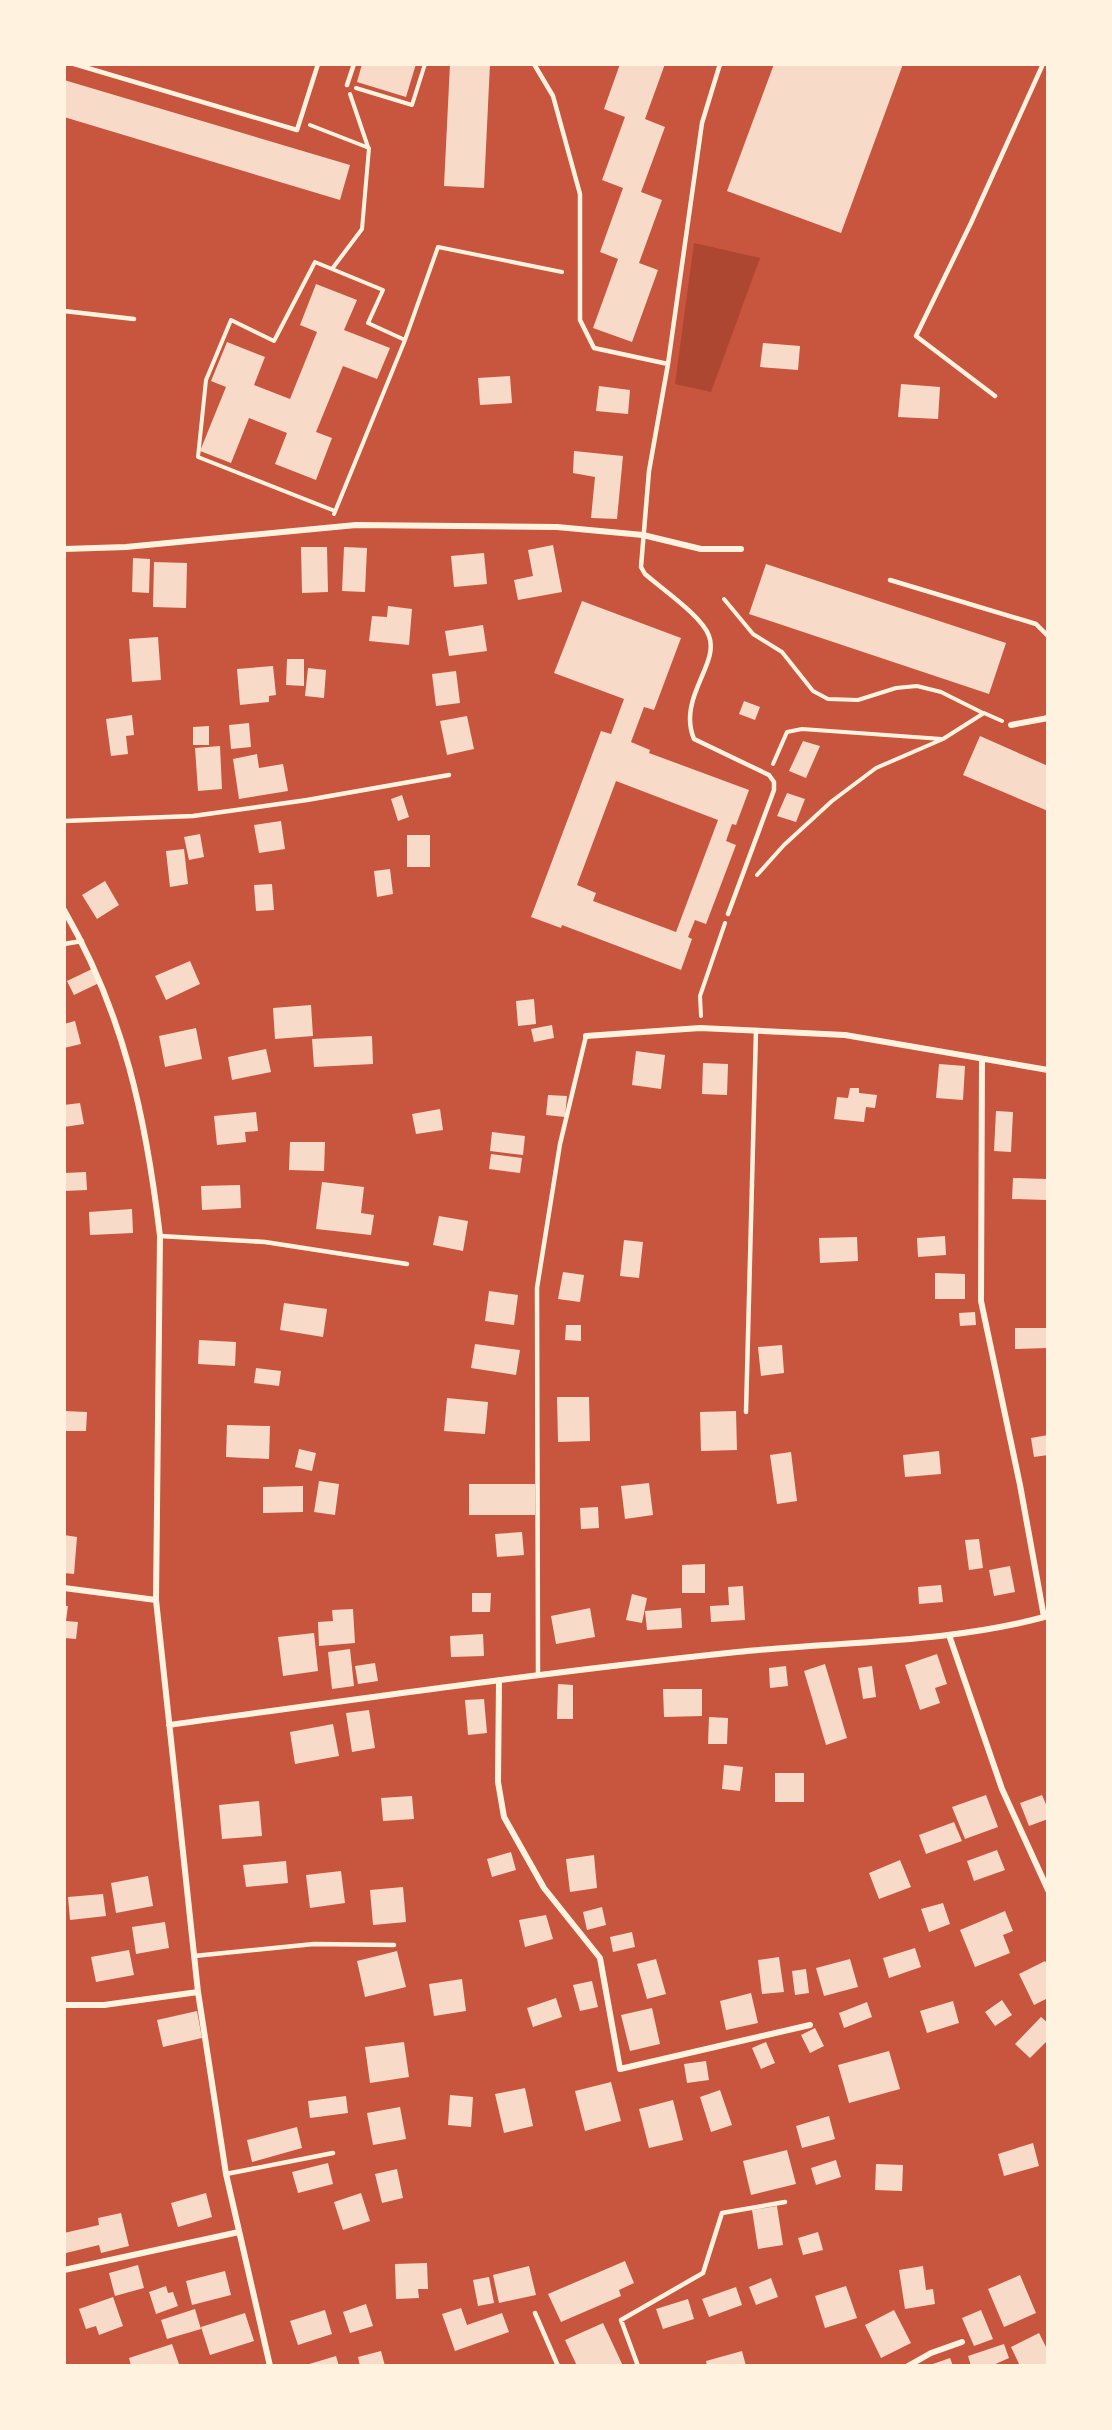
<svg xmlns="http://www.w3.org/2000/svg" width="1112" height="2430" font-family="Bitter,serif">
<rect width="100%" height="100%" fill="#c8553d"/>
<!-- green -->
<path fill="#ae4732" d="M694,243L760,258L711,392L675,384Z"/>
<!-- building -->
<path fill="#f7dbc8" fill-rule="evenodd" d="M362,64H416L406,97L357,82Z
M450,64H490L484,188L444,186Z
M620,64H665L645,119L665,127L641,192L662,200L639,263L658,270L632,342L593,328L618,259L600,252L623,188L602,180L625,117L604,109Z
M774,64H903L841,233L727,191Z
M64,80L350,165L340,200L64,117Z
M316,284L357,300L344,330L390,348L377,379L343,366L316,432L332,438L316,480L275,464L287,433L249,418L231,463L200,451L226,387L211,381L227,342L265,357L254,385L290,399L317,332L300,325Z
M763,343L800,346L798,370L760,367Z
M510,376L512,403L480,405L478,378Z
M901,384L940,387L938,419L898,417Z
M599,386L630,390L628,414L596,411Z
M574,451L623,456L617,519L591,518L595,477L573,473Z
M553,545L562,592L518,600L514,580L533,576L528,550Z
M301,547H327L328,592L302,593Z
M344,547L367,548L365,592L342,591Z
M484,553L487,584L454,587L451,556Z
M133,558L150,559L149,593L132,592Z
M154,562L187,563L186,608L153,607Z
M766,564L1006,643L989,694L749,614Z
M582,601L681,638L654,710L644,707L631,742L650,750L649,753L749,790L736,825L732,824L726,841L736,845L706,924L695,920L688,937L692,939L681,970L562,925L561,928L531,917L601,731L611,734L624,699L554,673ZM616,781L718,820L676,932L593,901L596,893L577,885Z
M388,606L412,609L409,645L369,641L372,616L387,617Z
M483,625L487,651L449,656L445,631Z
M158,637L161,680L132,682L129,639Z
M287,659H304V686L286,685Z
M273,666L276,695L269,696V702L240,705L237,669Z
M308,668L326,670L324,698L305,696Z
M456,671L460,703L436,706L432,674Z
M744,701L760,707L755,720L739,714Z
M132,715L134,735L126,736L128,754L111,756L106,719Z
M467,716L474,749L447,755L440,721Z
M249,723L251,747L231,749L229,725Z
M209,726V745H193V727Z
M980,736L1048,766V811L963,775Z
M803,741L820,746L806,778L789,771Z
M220,746L222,789L198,791L195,748Z
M257,754L259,768L283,764L288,791L239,799L233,759Z
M787,793L805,799L796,822L777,816Z
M402,795L409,817L398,821L391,799Z
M281,821L285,849L259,853L254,825Z
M200,834L204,857L189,860L184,837Z
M407,835H430V867H407Z
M184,849L188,884L170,887L166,851Z
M390,869L393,894L377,897L374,871Z
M105,881L119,905L97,919L82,895Z
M272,884L274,910L256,911L254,885Z
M190,961L200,984L166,1000L155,976Z
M92,969L99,983L74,995L67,981Z
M534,999L536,1024L518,1026L516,1001Z
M311,1005L313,1036L275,1039L273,1008Z
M75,1021L81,1044L64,1048V1024Z
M552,1025L554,1038L534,1042L531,1029Z
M196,1028L202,1059L165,1067L159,1036Z
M372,1036L373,1064L314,1067L312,1039Z
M266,1049L271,1072L232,1080L228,1057Z
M636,1051L665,1055L661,1089L632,1085Z
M703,1063L728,1064L727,1095L702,1094Z
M939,1064L965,1066L963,1100L936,1098Z
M850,1088H859V1093L877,1095L875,1108L866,1107L864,1122L834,1119L837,1097L848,1098Z
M548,1095L567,1096L565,1117L546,1115Z
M80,1103L84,1124L64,1127V1105Z
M440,1109L443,1130L416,1134L412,1114Z
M996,1111L1013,1112L1011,1152L994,1151Z
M256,1112L258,1131L245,1132L246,1142L217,1145L214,1116Z
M492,1132L525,1136L523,1155L490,1151Z
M290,1142H325L324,1171L289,1170Z
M491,1154L522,1158L520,1173L489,1169Z
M86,1172L87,1190L64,1191V1173Z
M1013,1178L1047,1179L1046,1200L1012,1199Z
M322,1182L364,1187L361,1213L374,1215L371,1235L316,1229Z
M240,1185L241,1208L202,1210L201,1186Z
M132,1209L133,1233L90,1235L89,1212Z
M439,1216L468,1221L463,1251L433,1245Z
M945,1236L946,1255L918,1257L917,1238Z
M857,1237L858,1261L820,1263L819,1238Z
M624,1240L643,1242L639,1278L620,1276Z
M563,1272L584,1275L580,1302L558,1299Z
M935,1273L965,1274V1299H935Z
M489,1291L518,1295L514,1325L485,1321Z
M284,1303L327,1309L323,1337L280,1330Z
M975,1312L976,1325L960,1326L959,1313Z
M566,1325H581V1341L565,1340Z
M1015,1328H1048V1348L1015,1349Z
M199,1340L236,1342L235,1366L198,1364Z
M475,1344L520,1350L516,1375L471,1368Z
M782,1345L784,1373L761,1376L758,1347Z
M256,1368L281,1371L279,1386L254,1383Z
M557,1397H589L590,1441L558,1442Z
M447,1398L488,1402L485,1434L444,1431Z
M64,1411L87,1412L86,1431H64Z
M736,1411L737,1450L701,1451L700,1412Z
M227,1425L270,1426L269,1459L226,1457Z
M1048,1435V1455L1034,1457L1031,1438Z
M299,1449L316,1453L312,1471L295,1467Z
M939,1451L941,1474L905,1477L903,1455Z
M791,1452L797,1501L777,1504L770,1455Z
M319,1481L339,1484L335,1515L314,1512Z
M649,1483L653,1515L625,1519L621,1486Z
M469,1484H535V1515H469Z
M303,1486V1512L263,1513V1487Z
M598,1507L599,1528L581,1529L580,1508Z
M522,1532L524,1555L497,1557L495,1534Z
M64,1535L77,1537L74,1574L64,1573Z
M979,1539L983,1568L969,1570L965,1540Z
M705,1564V1593H682V1565Z
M1010,1566L1015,1592L994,1596L989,1570Z
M941,1585L943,1602L919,1604L918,1587Z
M743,1586L745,1620L711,1622L710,1606L729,1605L728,1587Z
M472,1593H491L490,1612H472Z
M632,1594L647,1598L642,1623L626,1620Z
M64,1606H68L66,1621L78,1622L76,1639L64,1638Z
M590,1608L595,1637L556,1644L551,1616Z
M681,1608L682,1628L647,1630L645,1611Z
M353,1609L355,1643L319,1646L318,1622L333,1621L332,1610Z
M314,1633L318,1671L283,1676L278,1637Z
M483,1634L484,1656L451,1657L450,1636Z
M350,1649L354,1686L332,1689L328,1652Z
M937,1654L947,1684L935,1688L940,1703L920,1710L905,1665Z
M375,1663L378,1681L358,1684L355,1666Z
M825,1664L847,1738L826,1745L804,1671Z
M786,1666L788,1686L770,1688L769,1668Z
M872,1666L876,1697L863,1699L858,1668Z
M558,1684L573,1685V1719H557Z
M663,1689H702V1716L664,1717Z
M484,1699L487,1733L468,1735L465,1700Z
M369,1710L375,1748L352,1752L346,1713Z
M709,1717L728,1718L727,1744H708Z
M333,1724L339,1756L295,1764L290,1732Z
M724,1765L743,1767L740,1791L722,1789Z
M775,1773H804V1802H775Z
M986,1795L998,1827L965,1839L952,1807Z
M1042,1795L1048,1809V1819L1029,1826L1020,1803Z
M412,1796L414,1819L383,1821L381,1798Z
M259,1801L262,1836L222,1839L219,1805Z
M954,1822L962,1841L926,1854L919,1835Z
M997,1850L1005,1870L974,1881L967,1861Z
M511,1852L516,1870L492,1877L487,1859Z
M594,1855L597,1888L570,1892L566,1859Z
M900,1860L911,1887L879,1899L869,1873Z
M286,1861L288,1883L246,1887L243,1865Z
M341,1871L345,1903L310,1908L306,1875Z
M148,1876L153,1906L116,1913L111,1883Z
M403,1887L406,1922L373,1925L370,1890Z
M103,1894L106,1916L70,1920L68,1897Z
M943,1903L950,1924L929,1932L921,1909Z
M602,1907L606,1925L587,1930L583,1912Z
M1005,1911L1013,1931L1003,1935L1010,1953L975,1967L960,1930Z
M546,1915L553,1939L525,1947L519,1920Z
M165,1922L169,1948L136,1954L132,1927Z
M632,1932L635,1947L613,1952L610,1937Z
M915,1948L921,1967L889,1978L883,1958Z
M129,1950L134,1975L96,1982L91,1957Z
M397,1951L406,1987L365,1997L357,1961Z
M779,1957L784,1992L762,1994L758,1960Z
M656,1959L666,1994L647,1999L637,1964Z
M850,1959L858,1987L824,1996L816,1968Z
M1045,1961L1048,1966V1998L1034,2005L1019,1974Z
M806,1969L809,1993L795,1995L792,1971Z
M462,1979L466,2011L434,2016L429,1984Z
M592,1981L598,2007L580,2011L573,1985Z
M751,1993L758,2023L726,2030L720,2001Z
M556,1998L562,2017L533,2027L527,2008Z
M1002,2000L1012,2015L995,2026L985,2012Z
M953,2001L959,2023L927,2033L920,2011Z
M867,2002L872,2017L844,2028L839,2013Z
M652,2008L660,2044L630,2051L621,2015Z
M197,2011L202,2038L163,2047L157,2020Z
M1041,2017L1048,2023V2040L1030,2058L1015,2044Z
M815,2028L824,2046L810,2053L801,2035Z
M404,2042L409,2077L370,2083L365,2047Z
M766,2042L775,2063L761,2069L752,2048Z
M889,2051L900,2089L849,2103L838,2065Z
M706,2061L709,2080L687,2083L684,2064Z
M611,2082L621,2121L585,2131L575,2091Z
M525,2088L533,2126L504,2133L495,2094Z
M720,2090L732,2125L711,2132L700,2097Z
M450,2095L473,2097L471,2127L448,2125Z
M346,2096L348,2113L310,2118L308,2101Z
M673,2100L683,2140L649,2148L639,2109Z
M400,2107L406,2139L373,2145L367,2113Z
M829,2116L835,2139L802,2148L796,2126Z
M297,2127L302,2148L252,2162L247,2140Z
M1033,2143L1039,2166L1004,2176L998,2154Z
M787,2150L796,2184L751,2195L743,2161Z
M836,2160L841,2177L816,2185L811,2168Z
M328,2163L333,2184L298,2193L292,2172Z
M876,2164L903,2165L902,2191L875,2190Z
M397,2169L403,2198L382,2203L375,2174Z
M206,2193L212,2217L178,2227L171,2203Z
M361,2193L370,2221L343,2230L334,2202Z
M777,2206L783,2245L758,2249L752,2210Z
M121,2213L129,2246L101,2253L99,2245L66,2253L64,2233L99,2225L98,2218Z
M818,2232L823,2250L803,2255L798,2238Z
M625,2261L634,2283L619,2290L621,2296L561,2322L548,2294Z
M427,2263L428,2289H418L419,2298L396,2299L395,2264Z
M138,2265L144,2288L115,2296L109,2273Z
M529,2266L536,2295L499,2303L493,2275Z
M923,2266L926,2290L933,2289L935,2304L905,2309L899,2270Z
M225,2271L231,2295L192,2305L186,2281Z
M1020,2275L1036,2313L1004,2327L988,2289Z
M489,2277L494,2303L478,2306L473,2280Z
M771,2278L778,2297L756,2305L749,2287Z
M166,2286L168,2293L173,2292L178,2306L156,2314L149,2292Z
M846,2286L857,2318L825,2328L815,2296Z
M736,2287L742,2305L709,2317L702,2299Z
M113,2297L123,2326L99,2335L96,2326L86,2329L79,2309Z
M688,2299L694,2319L663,2329L656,2309Z
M366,2304L373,2326L350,2333L343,2312Z
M461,2308L467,2325L502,2313L509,2332L455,2351L442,2314Z
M195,2309L201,2329L167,2339L161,2320Z
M325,2310L332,2334L298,2345L290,2321Z
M894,2310L911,2343L881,2358L865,2325Z
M981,2310L993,2339L974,2346L962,2318Z
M245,2313L254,2341L210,2355L201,2327Z
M603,2323L623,2366H577L565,2340Z
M1039,2333L1048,2351V2366H1020L1011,2347Z
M172,2344L179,2364L131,2366L129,2358Z
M1004,2344L1009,2358L991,2366H971L968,2356Z
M381,2351L385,2366H360L358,2357Z
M742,2351L746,2366H707L706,2361Z
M336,2356L339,2366H306V2365Z
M950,2358L953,2366H930V2365Z"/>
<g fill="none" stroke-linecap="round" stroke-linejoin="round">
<!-- path -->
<path stroke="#fff3e0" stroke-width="4" d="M356,88L412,105L425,64
M350,94L368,147
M310,125L369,148L362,229L332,269L383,290L368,323L405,340L334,514
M332,269L315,262L274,341L231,320L206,380L198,457L335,511
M405,340L438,247L562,272
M724,599L753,634L782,652L813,691L828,699L858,700L896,688L917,686L941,692L983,713
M773,764L787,732L802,729L942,739
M757,875L784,845L832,801L876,768L943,739L984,713L1002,721
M701,1016L700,996L725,923"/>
<!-- service -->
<path stroke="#fff3e0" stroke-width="4.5" d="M74,64L297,130L318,64
M534,64L553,96L580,194V320L594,348L668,364
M720,64L702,123L668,364L649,471L641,567L645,574C662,589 702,616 709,636C720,664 677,698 694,739L769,775L774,782V790L728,914
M347,85L354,64
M64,311L134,319
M995,396L916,336L971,223L1043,64
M890,580L1036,624L1048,636
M64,821L193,816L307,800L449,775
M64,944L82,941
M160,1236L265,1242L407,1264
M746,1412L756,1030
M538,1675L537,1288L560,1144L586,1036
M194,1956L314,1944L394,1945
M226,2174L333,2153
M535,2313L558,2366
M638,2366L621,2320L703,2273L722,2213L785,2202"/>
<!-- minor -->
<path stroke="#fff3e0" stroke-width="6" d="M64,549L126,547L356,525L557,527L643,535L701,549H741
M1011,725L1048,718
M64,910C124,1014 146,1118 160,1236L156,1600L198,1992L226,2174L270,2366
M586,1036L700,1028L845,1035L1048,1070
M982,1059L981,1301L1020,1485L1044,1617
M64,1588L156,1600
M949,1635L1002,1789L1048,1890
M499,1680L498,1782L504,1817L544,1888L600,1958L620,2069L810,2025
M169,1725C358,1699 547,1672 737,1652C840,1641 947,1644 1048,1616
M64,2005H104L198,1992
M64,2270L239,2232
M908,2366L931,2353L962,2342"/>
</g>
<!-- border -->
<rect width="1112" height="2430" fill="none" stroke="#fff3e0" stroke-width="132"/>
</svg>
